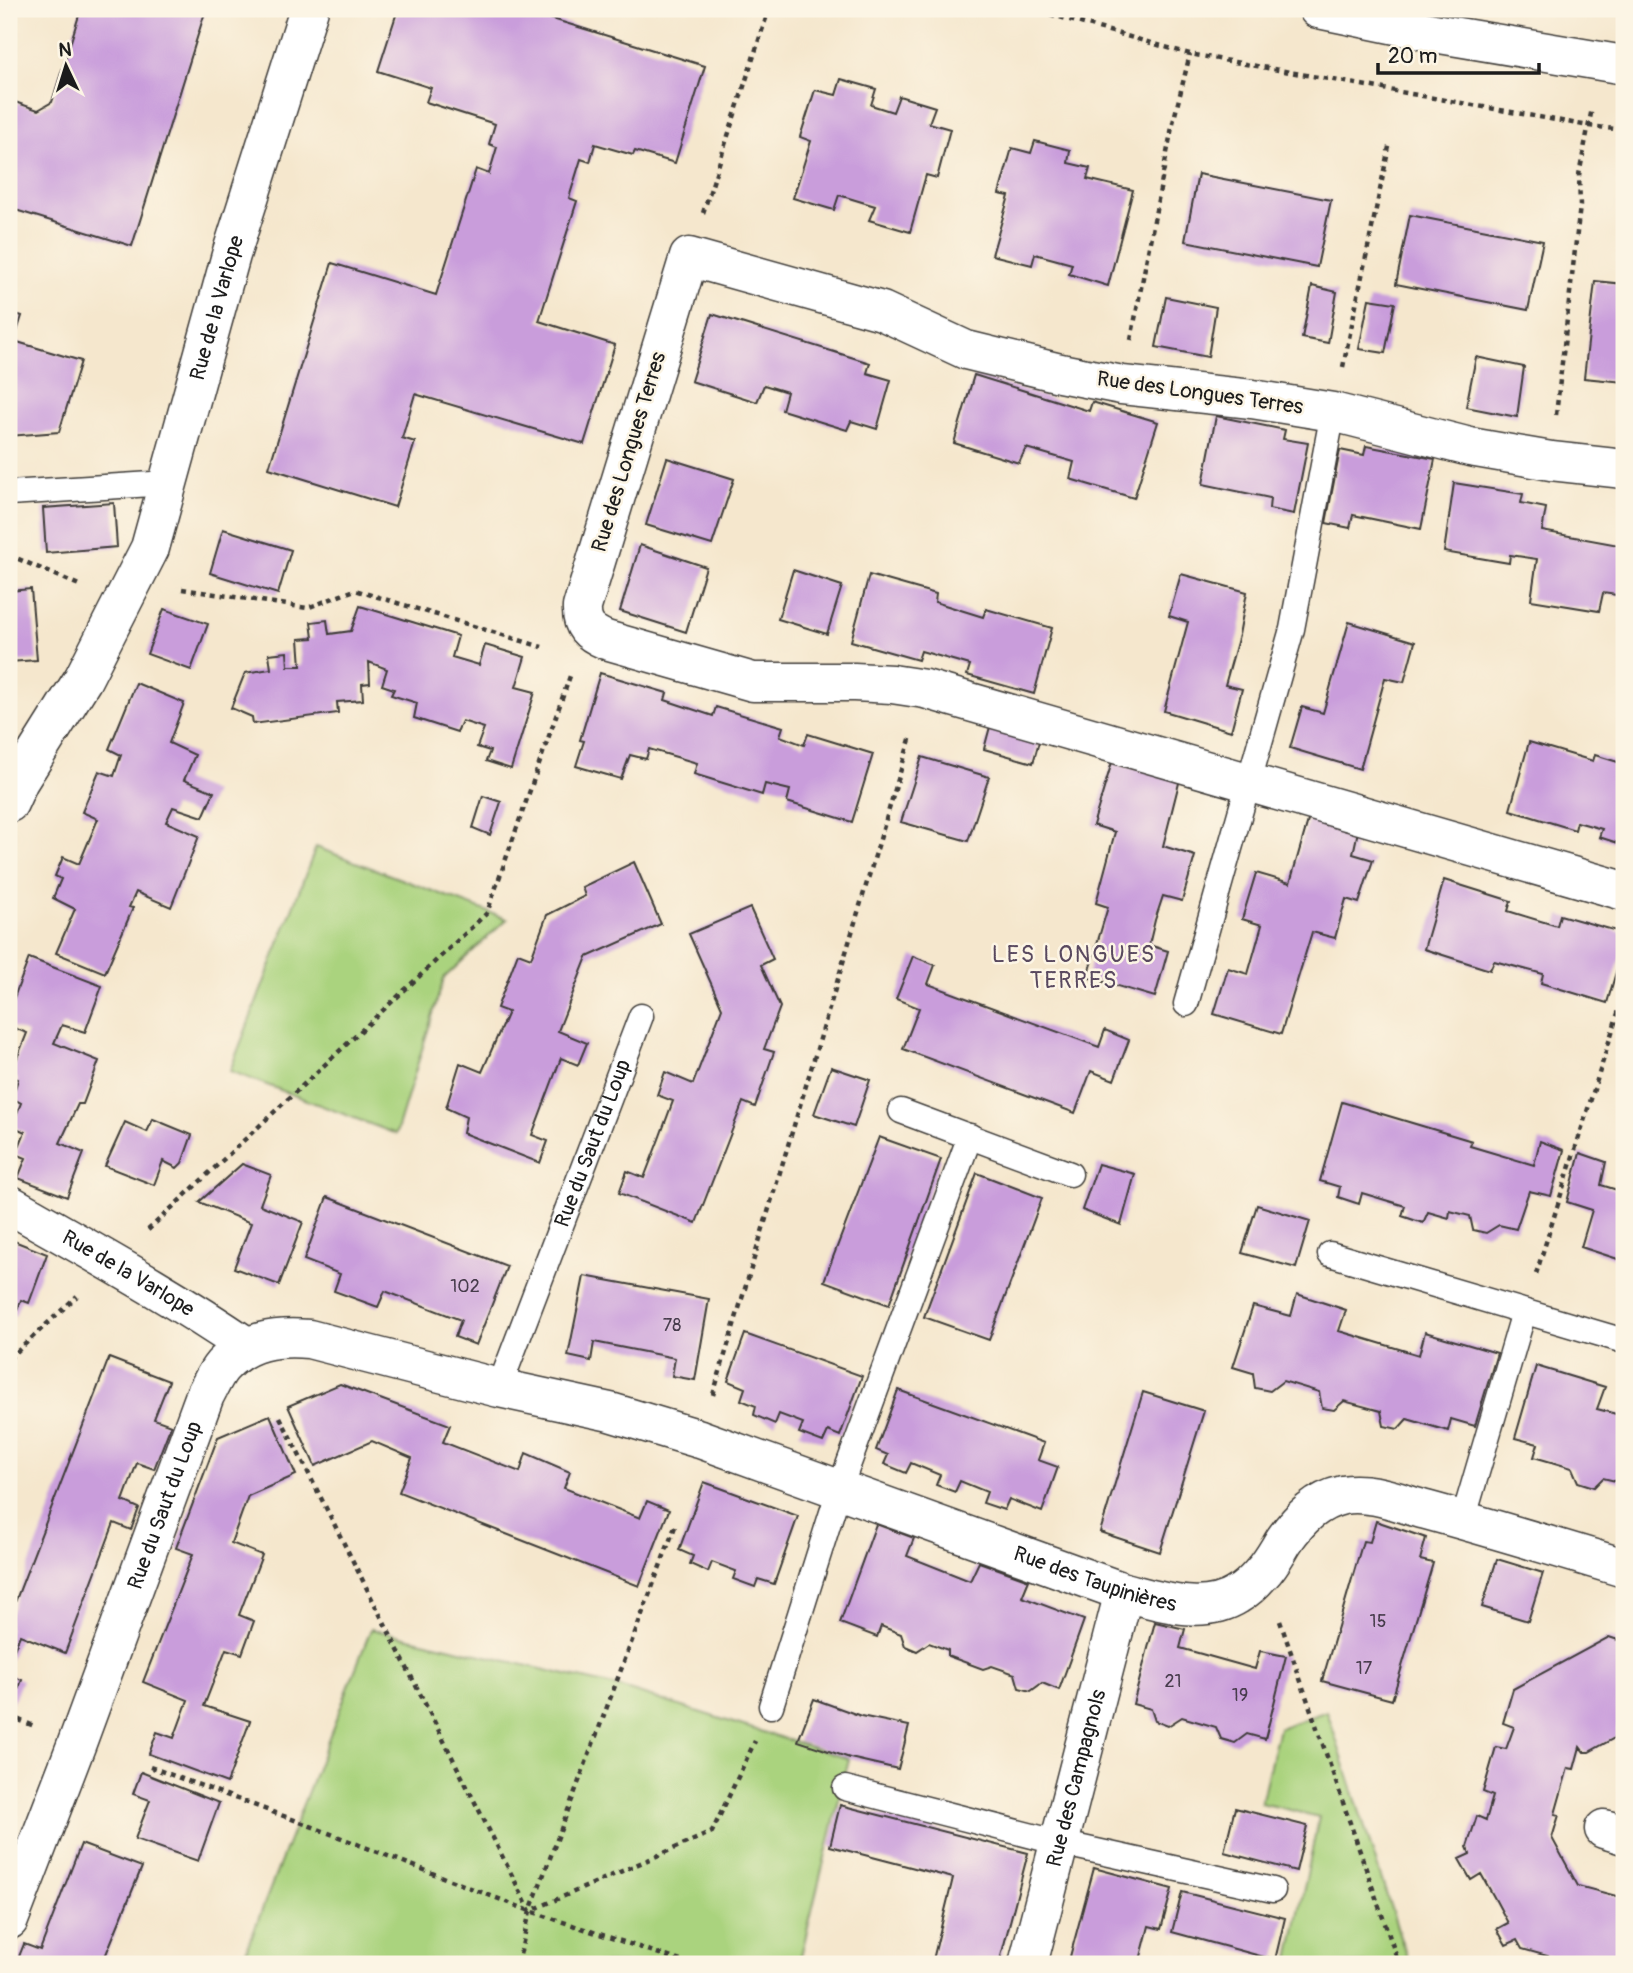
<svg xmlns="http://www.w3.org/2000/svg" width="1633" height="1973" font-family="Pangolin,sans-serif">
<rect width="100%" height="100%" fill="#fcf5e5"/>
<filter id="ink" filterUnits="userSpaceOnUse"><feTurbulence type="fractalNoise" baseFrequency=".0143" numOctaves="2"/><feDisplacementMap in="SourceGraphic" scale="14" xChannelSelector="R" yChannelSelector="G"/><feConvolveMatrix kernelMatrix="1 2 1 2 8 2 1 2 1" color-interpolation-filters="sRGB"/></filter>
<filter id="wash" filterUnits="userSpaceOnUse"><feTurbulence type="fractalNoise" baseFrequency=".00686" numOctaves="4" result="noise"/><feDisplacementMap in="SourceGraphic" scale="28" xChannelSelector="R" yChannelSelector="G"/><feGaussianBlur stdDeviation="1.57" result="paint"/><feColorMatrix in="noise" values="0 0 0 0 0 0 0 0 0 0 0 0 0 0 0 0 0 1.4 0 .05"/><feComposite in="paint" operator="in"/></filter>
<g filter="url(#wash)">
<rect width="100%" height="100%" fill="#f5e7cd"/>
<!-- green -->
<path fill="#aad37e" stroke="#63784d" stroke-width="2" d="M316,847L507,919L444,978L396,1134L230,1071Z
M371,1629L622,1688L849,1759L799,1964H241Z
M1327,1711L1409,1964H1288L1319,1817L1261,1803L1279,1728Z"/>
<g id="blocks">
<!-- building -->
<path fill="#c99ddb" d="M81,9H206L132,246L9,208V100L38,110L52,102Z
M398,9H520L705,66L675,163L635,151L633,155L595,144L590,162L581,159L569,198L577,201L539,321L615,345L584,444L415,394L402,438L415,442L395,507L269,468L332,263L436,295L476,169L489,174L497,147L489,144L495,124L426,102L431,88L378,71Z
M841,79L876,89L871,105L893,112L899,96L935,107L929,123L950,129L937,178L926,175L910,232L869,220L875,206L839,195L834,210L793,198L811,141L800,137L815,90L836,95Z
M1035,141L1070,150L1068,163L1090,168L1087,179L1133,190L1108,286L1069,274L1072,264L1035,254L1032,265L992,255L1009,196L999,194L1012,148L1031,153Z
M1198,174L1331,200L1317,267L1185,241Z
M1410,215L1543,241L1528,310L1396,284Z
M1595,281L1624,284V382L1584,378Z
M1312,286L1337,292L1328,343L1302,338Z
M1166,297L1216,307L1208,357L1156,347Z
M1369,299L1395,303L1385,353L1359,349Z
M9,312L22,316L14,341L81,361L59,432L9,436Z
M712,314L870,363L867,373L891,380L877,429L851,421L847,430L782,410L787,392L764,385L757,402L691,381Z
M1476,357L1524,367L1517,417L1466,407Z
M974,375L1089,411L1092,402L1158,422L1134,498L1070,479L1074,462L1026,448L1019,463L954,443Z
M1216,416L1285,430L1283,439L1308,443L1294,514L1269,509L1270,498L1203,484Z
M1366,446L1435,459L1421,529L1353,515L1350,528L1326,523L1340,450L1364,455Z
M667,458L734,479L712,545L646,525Z
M1454,483L1523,494L1521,503L1546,508L1542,531L1624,546V596L1603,593L1599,611L1531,600L1537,559L1510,555L1509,563L1444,552Z
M114,503L117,547L46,553L43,508Z
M223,529L291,550L278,594L210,573Z
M640,545L706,567L686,632L620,611Z
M793,570L842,586L827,634L778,619Z
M1181,574L1247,592L1239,635L1225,685L1242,689L1231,731L1164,711L1188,622L1169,616Z
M869,575L936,594L935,602L983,617L986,609L1052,628L1034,694L967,675L970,665L921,651L918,660L851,641Z
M31,589L37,660L9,662V591Z
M360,606L458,636L452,657L479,665L485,645L525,657L516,687L535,692L511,769L486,761L490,751L477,747L484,728L462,721L457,732L414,718L417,703L391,695L394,689L382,685L387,669L369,662L370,683L362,684L363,700L337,702L338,713L253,724L252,717L231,708L245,673L271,669L269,654L287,652L288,666H301L299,639L313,638L311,622L327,620L329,634L351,631Z
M164,609L208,624L191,670L147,654Z
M1349,622L1415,642L1404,682L1385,678L1360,769L1290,748L1302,707L1323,713Z
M600,673L667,693L665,700L713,716L716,707L783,727L780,736L804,745L808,734L873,754L852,822L787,802L790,790L765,784L762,795L694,774L697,763L649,749L646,759L630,755L621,779L576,766L584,741L580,740Z
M136,683L184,703L169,743L195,755L184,780L214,792L203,817L173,807L166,822L199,836L171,907L136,892L129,907L133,908L105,973L56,953L75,909L53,898L61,879L55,876L63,857L79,864L98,819L82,812L99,771L114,776L121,755L109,749Z
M991,723L1040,738L1033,763L984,749Z
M1529,742L1593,761L1595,755L1621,763L1620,767L1624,769V845L1599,837L1602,829L1577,822L1575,830L1510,810Z
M922,757L989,777L968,841L901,822Z
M1112,762L1180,779L1163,846L1195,856L1182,901L1163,896L1155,920L1149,945L1168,951L1155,997L1087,977L1108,907L1096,903L1115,832L1093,825Z
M483,796L501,802L490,835L473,828Z
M1309,817L1358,831L1353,854L1373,860L1359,903L1346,899L1335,938L1312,932L1281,1034L1214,1014L1228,968L1248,974L1262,925L1242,919L1256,873L1290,883Z
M634,862L661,924L587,957L558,1031L587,1043L578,1065L561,1058L532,1135L548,1141L540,1163L463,1133L466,1117L446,1108L460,1063L482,1072L508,1012L497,1008L518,953L531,958L547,915L585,896L582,887Z
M1444,880L1511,901L1508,911L1557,926L1560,915L1624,933V945L1607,1003L1541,983L1543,974L1494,961L1490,970L1424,949Z
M750,908L773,959L761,965L780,1007L764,1049L774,1052L755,1107L743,1102L696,1223L619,1193L627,1171L644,1178L659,1139L673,1101L657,1095L665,1072L693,1084L722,1008L689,934Z
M913,956L935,965L928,984L1099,1047L1105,1030L1129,1040L1114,1080L1091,1071L1075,1113L903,1049L919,1008L896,999Z
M29,958L102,986L85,1032L62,1025L54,1043L99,1061L83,1104H78L60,1143L84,1153L67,1197L18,1178L26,1158L16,1154L25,1132L12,1126L21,1103L12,1098L18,1079L10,1076L27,1033L9,1026V1011Z
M831,1067L870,1080L854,1127L814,1114Z
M1342,1102L1472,1141L1470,1146L1534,1165L1540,1141L1564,1150L1551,1196L1529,1191L1516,1229L1499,1225L1486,1233L1473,1230L1470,1216L1450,1211L1449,1218L1428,1212L1423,1223L1402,1216L1405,1206L1362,1193L1359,1204L1338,1197L1340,1187L1320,1181Z
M153,1119L192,1135L182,1163L177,1168L163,1161L154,1185L105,1166L125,1122L147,1132Z
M879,1137L941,1159L889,1305L824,1281Z
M1580,1153L1606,1162L1601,1185L1624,1192V1261L1581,1247L1592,1210L1567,1202Z
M242,1164L271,1175L260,1205L303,1222L279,1285L234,1268L251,1223L199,1202Z
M1098,1164L1135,1174L1121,1225L1082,1210Z
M977,1173L1042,1198L989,1340L924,1317Z
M327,1197L507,1266L476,1345L455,1337L461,1320L385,1291L378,1307L334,1291L340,1274L304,1260Z
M1257,1205L1310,1221L1296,1268L1242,1253Z
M9,1239L47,1254L29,1303L21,1300L15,1316L9,1313Z
M584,1276L709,1299L695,1380L672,1376L675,1358L594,1342L591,1361L568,1356Z
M1297,1294L1346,1310L1339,1331L1419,1355L1425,1332L1497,1353L1475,1426L1451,1419L1448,1431L1407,1419L1398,1429L1384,1426L1381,1411L1344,1401L1334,1410L1322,1408L1319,1392L1283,1381L1270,1391L1255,1388L1253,1373L1233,1367L1253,1306L1291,1316Z
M745,1334L862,1376L840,1436L828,1431L823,1442L799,1433L803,1423L779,1414L775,1424L754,1415L756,1406L741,1400L745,1388L728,1381Z
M109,1358L169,1381L154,1419L171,1425L154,1469L137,1463L123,1501L139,1508L131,1530L114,1523L65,1653L20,1635L9,1662V1618Z
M1536,1366L1605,1387L1597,1409L1624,1416V1483L1603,1478L1594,1487L1578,1482L1572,1468L1534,1457L1538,1444L1515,1438Z
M340,1384L450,1425L443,1442L520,1472L526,1453L570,1472L564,1488L640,1518L647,1501L669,1510L639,1586L399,1492L412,1458L372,1441L315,1466L288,1406Z
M898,1390L1044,1443L1038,1460L1058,1467L1042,1512L1009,1499L1004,1510L983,1503L987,1492L960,1481L955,1492L936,1485L940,1475L911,1463L906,1473L884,1464L888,1455L876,1450Z
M1143,1392L1204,1411L1160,1552L1100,1532Z
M270,1415L296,1475L248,1496L231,1543L262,1555L239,1615L254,1621L242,1654L226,1649L204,1706L250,1721L227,1783L149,1754L157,1732L174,1738L188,1700L143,1682L193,1554L176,1548L218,1437Z
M704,1482L798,1516L774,1584L758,1579L755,1587L733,1579L736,1571L712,1562L708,1572L690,1564L693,1556L679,1550Z
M1376,1521L1426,1538L1420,1560L1433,1563L1392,1700L1322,1681L1363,1541L1370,1542Z
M876,1524L914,1538L907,1556L970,1581L979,1562L1029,1580L1022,1597L1084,1620L1059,1690L1042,1683L1031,1691L1019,1688L1015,1674L992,1666L983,1669L948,1656V1650L929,1643L917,1651L905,1646L901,1634L881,1626L877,1637L840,1623Z
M1497,1559L1543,1573L1528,1621L1482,1607Z
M1155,1622L1185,1629L1180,1648L1255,1669L1260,1651L1286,1656L1265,1739L1247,1734L1235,1743L1221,1739L1216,1727L1182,1717L1168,1726L1155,1721L1151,1709L1133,1704Z
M1609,1637L1624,1642V1726H1618L1616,1737L1589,1752H1584L1580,1747L1574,1769L1568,1768L1555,1814L1559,1815L1552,1838L1578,1886L1624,1898V1964H1576L1522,1949L1517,1940L1506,1945L1497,1929L1508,1923L1494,1897L1481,1874L1471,1880L1459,1859L1470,1854L1467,1847L1477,1816L1486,1820L1493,1796L1483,1792L1496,1747L1506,1749L1514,1727L1503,1723L1513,1689Z
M9,1675L22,1680L13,1702L9,1700Z
M814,1699L861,1716L909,1726L898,1769L850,1758L798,1741Z
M141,1772L219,1803L198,1861L135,1839L150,1800L133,1794Z
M840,1805L1028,1853L999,1964H932L953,1878L830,1846Z
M1235,1808L1307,1826L1296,1871L1224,1852Z
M81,1844L142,1867L102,1964H16L24,1944L40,1950Z
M1094,1868L1172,1889L1161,1929L1149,1926L1139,1964H1068Z
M1182,1892L1285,1918L1275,1960L1172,1932Z"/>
</g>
</g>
<g filter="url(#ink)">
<use href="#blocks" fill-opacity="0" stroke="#3d3a37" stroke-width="2"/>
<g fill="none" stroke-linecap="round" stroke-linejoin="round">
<defs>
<g id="service">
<path d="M9,493L168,483"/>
<path d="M1186,1004L1292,629L1333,412"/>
<path d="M901,1111L1070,1174"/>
<path d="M1330,1254L1624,1341"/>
<path id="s1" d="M499,1388L641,1016"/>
<path d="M1463,1520L1524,1312"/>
<path d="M771,1706L839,1490L970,1136"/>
<path d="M845,1788L1060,1843L1273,1890"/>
</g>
<g id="minor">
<path d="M1318,9L1434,33L1624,65"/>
<path d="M1624,469L1551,461L1470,447L1333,412L1252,399L1122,385L1060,373L966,350L882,311L689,257L582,607C581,626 589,633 606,640L753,682H854L892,684L925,689L1624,891"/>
<path id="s2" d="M9,803L19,781L83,679L150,548L231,255L309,9"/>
<path id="s3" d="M9,1204C89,1250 170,1294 246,1346"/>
<path d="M1604,1829L1624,1835"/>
<path id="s4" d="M9,1920L77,1743L205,1395C210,1386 215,1374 222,1366C246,1340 276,1336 309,1339L499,1388L610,1412L700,1439L1124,1592C1159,1601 1204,1616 1237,1595C1246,1590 1255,1581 1261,1574C1271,1564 1278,1550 1285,1539C1300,1518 1317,1501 1343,1495C1370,1490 1400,1503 1426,1510C1492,1528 1558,1548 1624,1568"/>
<path id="s5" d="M1028,1964L1124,1592"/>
</g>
</defs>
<!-- service casing -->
<use href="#service" stroke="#3d3a37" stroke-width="27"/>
<!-- minor casing -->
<use href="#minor" stroke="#3d3a37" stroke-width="41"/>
<!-- path -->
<path stroke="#3d3a37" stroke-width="4.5" stroke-dasharray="5 5" stroke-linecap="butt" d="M1031,9L1190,54L1589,126L1624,130
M703,213L769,9
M1131,340L1172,127L1190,54
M1343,367L1390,142
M1556,415L1580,206L1579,175L1592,108
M9,555L79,585
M182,589L307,608L355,590L542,647
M148,1230L487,913L570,676
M1536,1274L1624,994
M9,1359L77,1296
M713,1395L911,736
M280,1417L530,1911L712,1832L755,1741
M1280,1621L1399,1964
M9,1716L34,1726
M150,1767L308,1825L530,1911L690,1964
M518,1964L530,1911L676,1524"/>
<!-- service -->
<use href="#service" stroke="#fff" stroke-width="24"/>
<!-- minor -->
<use href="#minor" stroke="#fff" stroke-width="38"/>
</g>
</g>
<g text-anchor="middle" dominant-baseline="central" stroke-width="5" stroke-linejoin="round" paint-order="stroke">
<!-- number labels -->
<g font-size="18" fill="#473c4c">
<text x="465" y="1286">102</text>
<text x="672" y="1325">78</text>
<text x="1378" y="1621">15</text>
<text x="1364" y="1668">17</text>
<text x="1173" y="1681">21</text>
<text x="1240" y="1695">19</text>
</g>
<!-- street labels -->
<g font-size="21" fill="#1c1c1c" stroke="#fcf5e5">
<text stroke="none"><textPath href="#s2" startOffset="541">Rue de la Varlope</textPath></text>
<text transform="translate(1200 393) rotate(8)">Rue des Longues Terres</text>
<text transform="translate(629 452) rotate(-73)">Rue des Longues Terres</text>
<text stroke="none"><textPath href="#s1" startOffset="262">Rue du Saut du Loup</textPath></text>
<text stroke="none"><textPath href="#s3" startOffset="138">Rue de la Varlope</textPath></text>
<text stroke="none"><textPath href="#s4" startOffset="443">Rue du Saut du Loup</textPath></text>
<text stroke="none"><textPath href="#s4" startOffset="1512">Rue des Taupinières</textPath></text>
<text stroke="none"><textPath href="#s5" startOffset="192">Rue des Campagnols</textPath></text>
</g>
<!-- neighbourhood labels -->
<g font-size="23" letter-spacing="2" fill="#59495f" stroke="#fcf5e5">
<text x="1074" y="954">LES LONGUES<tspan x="1074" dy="26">TERRES</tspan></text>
</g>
</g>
<!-- margin -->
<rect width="1633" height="1973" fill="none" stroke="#fcf5e5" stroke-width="35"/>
<!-- north arrow -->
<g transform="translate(66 66) rotate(356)" stroke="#fcf5e5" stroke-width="5" paint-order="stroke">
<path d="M0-5L12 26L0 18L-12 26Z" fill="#1c1c1c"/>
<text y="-10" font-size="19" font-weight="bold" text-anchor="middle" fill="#1c1c1c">N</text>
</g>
<!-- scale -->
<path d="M1378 63v10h161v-10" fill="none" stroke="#1c1c1c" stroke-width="3.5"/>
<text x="1388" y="63" font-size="21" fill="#1c1c1c" stroke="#fcf5e5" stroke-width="5" paint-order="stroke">20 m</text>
</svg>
